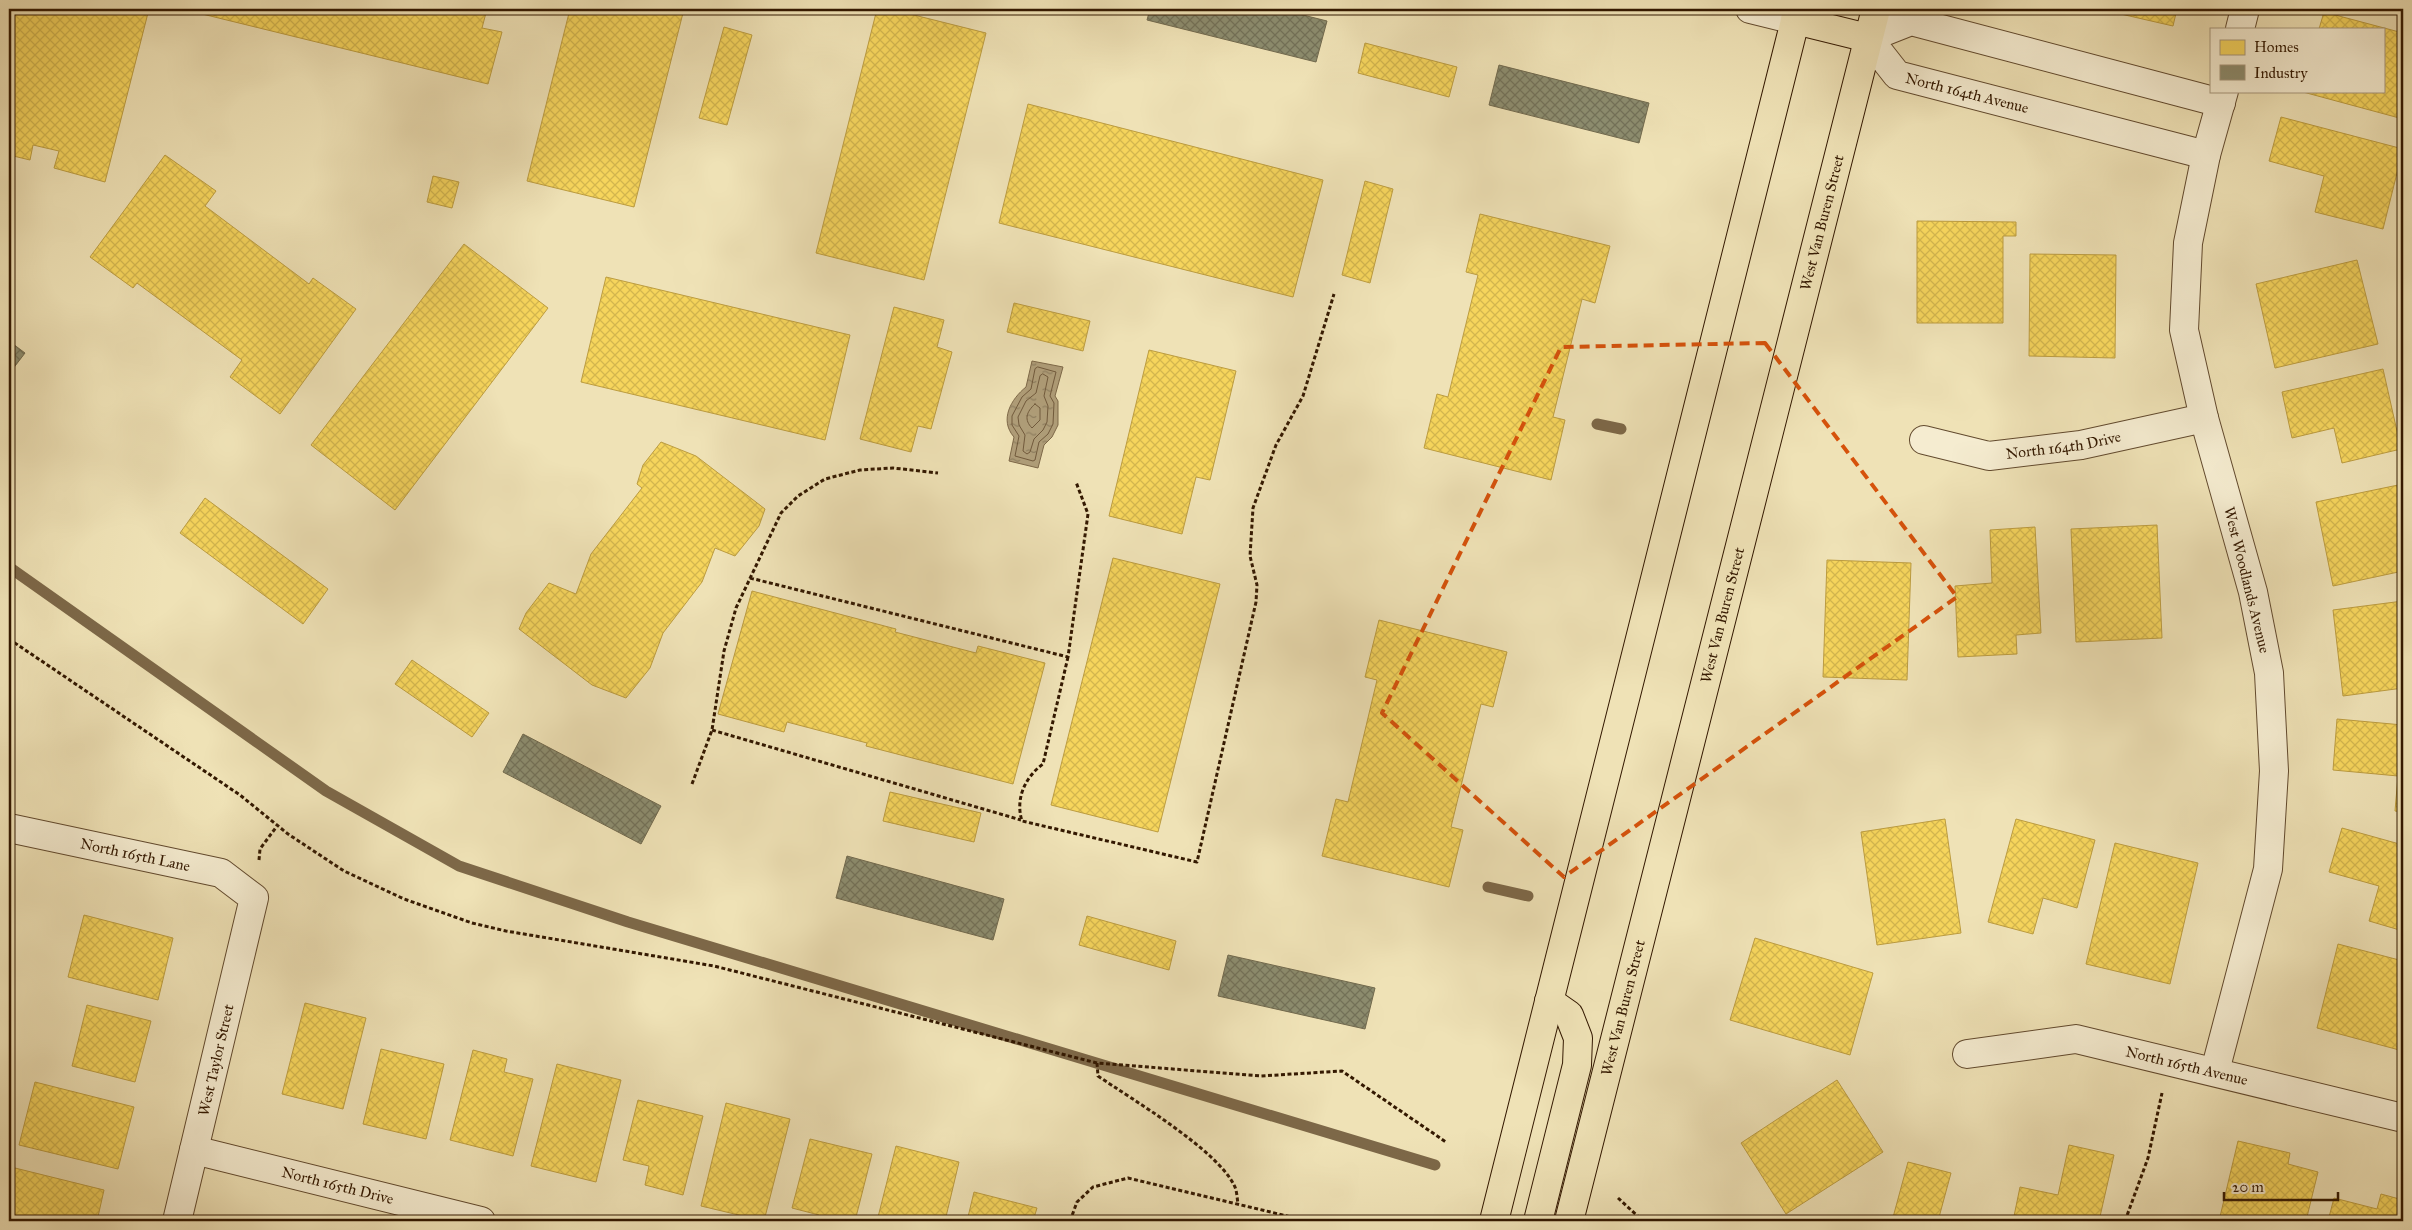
<svg xmlns="http://www.w3.org/2000/svg" width="2412" height="1230" font-family="'IM FELL Great Primer',serif">
<defs>
<pattern id="water-ripples" width="26" height="14" patternUnits="userSpaceOnUse" patternTransform="scale(1.25)"><rect width="26" height="14" fill="#af9d78"/><path d="M2 4q2-2 4 0t4 0M15 11q2-2 4 0t4 0" fill="none" stroke="#8f7f60"/></pattern>
<pattern id="homes-cross-hatch" width="8" height="8" patternUnits="userSpaceOnUse" patternTransform="scale(1.25)"><rect width="8" height="8" fill="#f6d55c"/><path d="M0 0l8 8M0 8l8-8" fill="none" stroke="#d3b64e"/></pattern>
<pattern id="industry-cross-hatch" width="8" height="8" patternUnits="userSpaceOnUse" patternTransform="scale(1.25)"><rect width="8" height="8" fill="#8c8c6e"/><path d="M0 0l8 8M0 8l8-8" fill="none" stroke="#737158"/></pattern>
</defs>
<rect width="100%" height="100%" fill="#efe2b6"/>
<filter id="stains"><feTurbulence type="fractalNoise" baseFrequency=".004" numOctaves="4"/><feColorMatrix values="0 0 0 0 .2 0 0 0 0 .09 0 0 0 0 .02 0 0 0 .5 -.17"/></filter>
<radialGradient id="worn" r=".72"><stop offset=".6" stop-color="#630" stop-opacity="0"/><stop offset="1" stop-color="#630" stop-opacity=".3"/></radialGradient>
<!-- water -->
<path fill="url(#water-ripples)" stroke="#7d6848" d="M1032,361L1063,367L1055,396L1058,401V425L1052,437L1044,445L1038,468L1009,461L1014,437C999,420 1011,399 1026,387Z"/>
<!-- homes -->
<path fill="url(#homes-cross-hatch)" stroke="#bc9c40" d="M12,9H149L105,182L54,168L59,151L33,145L30,160L9,155V21Z
M195,9H487L482,28L502,32L488,84L194,12Z
M570,9H684L634,207L527,181Z
M877,9H890L986,33L924,280L816,253Z
M2099,9H2177L2173,26Z
M2324,12L2403,33V119L2303,92L2383,91V29H2319Z
M724,27L752,35L727,125L699,118Z
M1365,43L1457,67L1449,97L1358,73Z
M1028,104L1323,180L1293,297L999,223Z
M2281,117L2403,149L2383,229L2315,212L2324,176L2269,161Z
M165,155L216,191L205,206L309,284L313,278L356,309L280,414L230,377L242,360L137,283L133,288L90,257Z
M433,176L459,182L452,208L427,202Z
M1365,181L1393,189L1370,283L1342,275Z
M1480,214L1610,246L1595,303L1582,299L1553,417L1565,420L1551,480L1424,448L1437,394L1448,397L1478,275L1466,272Z
M1917,221L2016,222V236H2003V323H1917Z
M464,244L548,308L395,510L311,445Z
M2030,254L2116,255L2115,358L2029,356Z
M2357,260L2378,344L2275,368L2256,284Z
M606,277L850,335L825,440L581,382Z
M1014,303L1090,321L1083,351L1007,332Z
M894,307L944,320L937,347L952,352L931,429L918,426L911,452L860,439Z
M1149,350L1236,371L1210,480L1196,477L1182,534L1109,516Z
M2383,369L2401,449L2342,463L2334,428L2292,438L2282,392Z
M661,442L696,456L765,509L759,526L735,556L715,548L702,582L663,633L650,668L626,698L592,685L519,629L526,613L549,583L576,594L591,554L642,488L637,484L643,465Z
M2403,484V571L2333,586L2316,502Z
M205,498L328,589L303,624L180,533Z
M2157,525L2162,638L2076,642L2071,529Z
M2035,527L2041,633L2016,635L2017,654L1958,657L1955,586L1992,583L1990,530Z
M1113,558L1220,584L1158,832L1051,805Z
M1827,560L1911,563L1907,680L1823,677Z
M752,591L896,629L895,632L976,653L978,646L1045,663L1013,784L866,746L867,743L787,722L784,732L718,714Z
M2403,601V688L2343,696L2333,610Z
M1379,620L1507,652L1493,707L1481,704L1451,827L1463,830L1449,887L1322,856L1336,799L1348,802L1377,680L1365,677Z
M412,660L489,713L472,737L395,684Z
M2337,719L2403,725V812L2395,811L2398,776L2333,770Z
M890,792L981,813L974,842L883,821Z
M1945,819L1961,933L1877,945L1861,832Z
M2016,819L2095,840L2077,908L2043,898L2033,934L1988,922Z
M2342,828L2403,845V931L2369,921L2379,886L2329,872Z
M2115,843L2198,863L2170,984L2086,964Z
M84,915L173,938L158,1000L68,977Z
M1087,916L1176,941L1169,970L1079,945Z
M1755,938L1873,973L1850,1055L1730,1020Z
M2338,944L2403,961V1051L2317,1028Z
M305,1003L366,1018L343,1109L282,1094Z
M87,1005L151,1021L135,1082L72,1066Z
M381,1049L444,1064L426,1139L363,1124Z
M473,1050L507,1059L504,1072L533,1079L513,1156L450,1140Z
M557,1064L621,1080L596,1182L531,1166Z
M1837,1080L1883,1152L1786,1214L1741,1143Z
M35,1082L134,1107L118,1169L19,1145Z
M638,1100L703,1116L683,1195L645,1185L649,1166L623,1160Z
M726,1103L790,1119L764,1221L701,1206Z
M810,1139L872,1154L855,1221H817L819,1215L792,1208Z
M2238,1141L2290,1153L2288,1164L2318,1172L2306,1221H2219Z
M2069,1145L2114,1155L2099,1221H2013L2020,1187L2058,1195Z
M896,1146L959,1162L945,1221H877Z
M1908,1162L1951,1173L1938,1221H1892Z
M15,1168L104,1190L97,1221H9V1192Z
M974,1192L1037,1208L1033,1221H967Z
M2381,1194L2403,1200V1221H2328L2334,1198L2377,1209Z"/>
<!-- industry -->
<path fill="url(#industry-cross-hatch)" stroke="#71694d" d="M1150,9H1279L1327,21L1316,62L1147,20Z
M1499,65L1649,103L1639,143L1489,105Z
M9,341L25,353L9,374Z
M523,734L661,806L641,844L503,772Z
M847,856L1004,899L993,940L836,898Z
M1228,955L1375,988L1365,1029L1218,996Z"/>
<g fill="none" stroke-linecap="round" stroke-linejoin="round">
<!-- shore -->
<path stroke="#715a3c" stroke-width="1" d="M1038,367L1056,372L1050,396L1054,403L1053,424L1048,434L1039,442L1035,460L1033,461L1015,456L1019,436L1012,425V416L1022,397L1031,389L1035,369Z
M1043,374L1048,377L1044,396L1048,406L1047,422L1043,430L1034,439L1030,452L1027,454L1023,451L1025,435L1019,425L1018,417L1026,401L1036,393L1040,376Z
M1035,404L1040,408V420L1032,428C1024,420 1026,412 1035,404Z"/>
<!-- stream -->
<path stroke="#7d6848" stroke-width="11" d="M1597,424L1621,429
M9,567L326,791L459,866L628,922L1435,1165
M1488,887L1528,896"/>
<defs>
<g id="minor">
<path d="M1750,9L1795,20"/>
<path d="M2240,29L2245,9"/>
<path d="M2206,155L1897,75L1868,38L1911,21L2221,103"/>
<path id="s1" d="M1924,440L1989,456L2081,445L2204,418"/>
<path id="s2" d="M9,828L221,873L254,898L177,1221"/>
<path id="s3" d="M1967,1054L2076,1039L2403,1118"/>
<path d="M2215,1071L2268,869L2274,771L2269,673L2253,592L2204,418L2184,330L2188,243L2206,155L2224,91"/>
<path id="s4" d="M194,1150L481,1221"/>
</g>
<g id="major">
<path d="M1795,20L1868,38"/>
<path d="M1494,1221L1798,9"/>
<path d="M1538,1221L1577,1065L1578,1038L1569,1015L1549,1001"/>
<path id="s5" d="M1569,1221L1876,9"/>
</g>
</defs>
<!-- minor casing -->
<use href="#minor" stroke="#624a2e" stroke-width="30"/>
<!-- major casing -->
<use href="#major" stroke="#331800" stroke-width="30"/>
<!-- path -->
<path stroke="#331800" stroke-width="3" stroke-dasharray="4 2.5" stroke-linecap="butt" d="M750,578L1068,657L1088,514L1076,482
M9,639L240,795L288,834L344,871L404,899L472,923L506,931L714,966L1097,1063L1261,1076L1342,1071L1446,1142
M1068,657L1043,764C1025,777 1015,799 1022,821L1197,862L1256,602L1257,585L1250,556L1253,508L1276,445L1303,396L1334,294
M712,730L1021,820
M692,784L712,730L724,651L736,608L781,513L798,496L825,479L860,470L893,468L938,473
M259,860L260,849L277,826
M1097,1063L1098,1076C1133,1100 1216,1149 1234,1185C1237,1190 1237,1198 1238,1204
M1618,1198L1643,1221
M1070,1221L1077,1202L1093,1187L1128,1178L1308,1221
M2125,1221L2148,1158L2162,1093"/>
<!-- minor -->
<use href="#minor" stroke="#f5ecd0" stroke-width="28"/>
<!-- major -->
<use href="#major" stroke="#efe2b6" stroke-width="28"/>
</g>
<!-- marked area -->
<path fill="none" stroke="#d6520b" stroke-width="4" stroke-dasharray="10 6" stroke-linejoin="round" d="M1765,343L1957,597L1564,877L1382,713L1561,347Z"/>
<g text-anchor="middle" dominant-baseline="central" stroke-width="5" stroke-linejoin="round" paint-order="stroke">
<!-- street labels -->
<g font-size="15" fill="#331800" stroke="#f5ecd0">
<text transform="translate(1967 93) rotate(14)">North 164th Avenue</text>
<text stroke="none"><textPath href="#s5" startOffset="1030">West Van Buren Street</textPath></text>
<text stroke="none"><textPath href="#s1" startOffset="142">North 164th Drive</textPath></text>
<text transform="translate(2247 580) rotate(76)">West Woodlands Avenue</text>
<text stroke="none"><textPath href="#s5" startOffset="625">West Van Buren Street</textPath></text>
<text stroke="none"><textPath href="#s2" startOffset="129">North 165th Lane</textPath></text>
<text stroke="none"><textPath href="#s5" startOffset="220">West Van Buren Street</textPath></text>
<text transform="translate(216 1060) rotate(-77)">West Taylor Street</text>
<text stroke="none"><textPath href="#s3" startOffset="224">North 165th Avenue</textPath></text>
<text stroke="none"><textPath href="#s4" startOffset="148">North 165th Drive</textPath></text>
</g>
</g>
<!-- margin -->
<rect width="2412" height="1230" fill="none" stroke="#efe2b6" stroke-width="30"/>
<rect x="10" y="10" width="2392" height="1210" fill="none" stroke="#331800" stroke-width="2.5"/>
<rect x="15" y="15" width="2382" height="1200" fill="none" stroke="#331800"/>
<!-- legend -->
<rect x="2210" y="28" width="175" height="65" fill="#f5ecd0" stroke="#a7977d"/>
<rect x="2220" y="40" width="25" height="15" fill="#f6d55c" stroke="#a7977d"/>
<text x="2254" y="52" font-size="15" fill="#331800">Homes</text>
<rect x="2220" y="65" width="25" height="15" fill="#8c8c6e" stroke="#a7977d"/>
<text x="2254" y="78" font-size="15" fill="#331800">Industry</text>
<!-- scale -->
<path d="M2224 1192v8h114v-8" fill="none" stroke="#331800" stroke-width="2.5"/>
<text x="2232" y="1192" font-size="15" fill="#331800" stroke="#f5ecd0" stroke-width="4" paint-order="stroke">20 m</text>
<rect width="100%" height="100%" filter="url(#stains)"/>
<rect width="100%" height="100%" fill="url(#worn)"/>
</svg>
